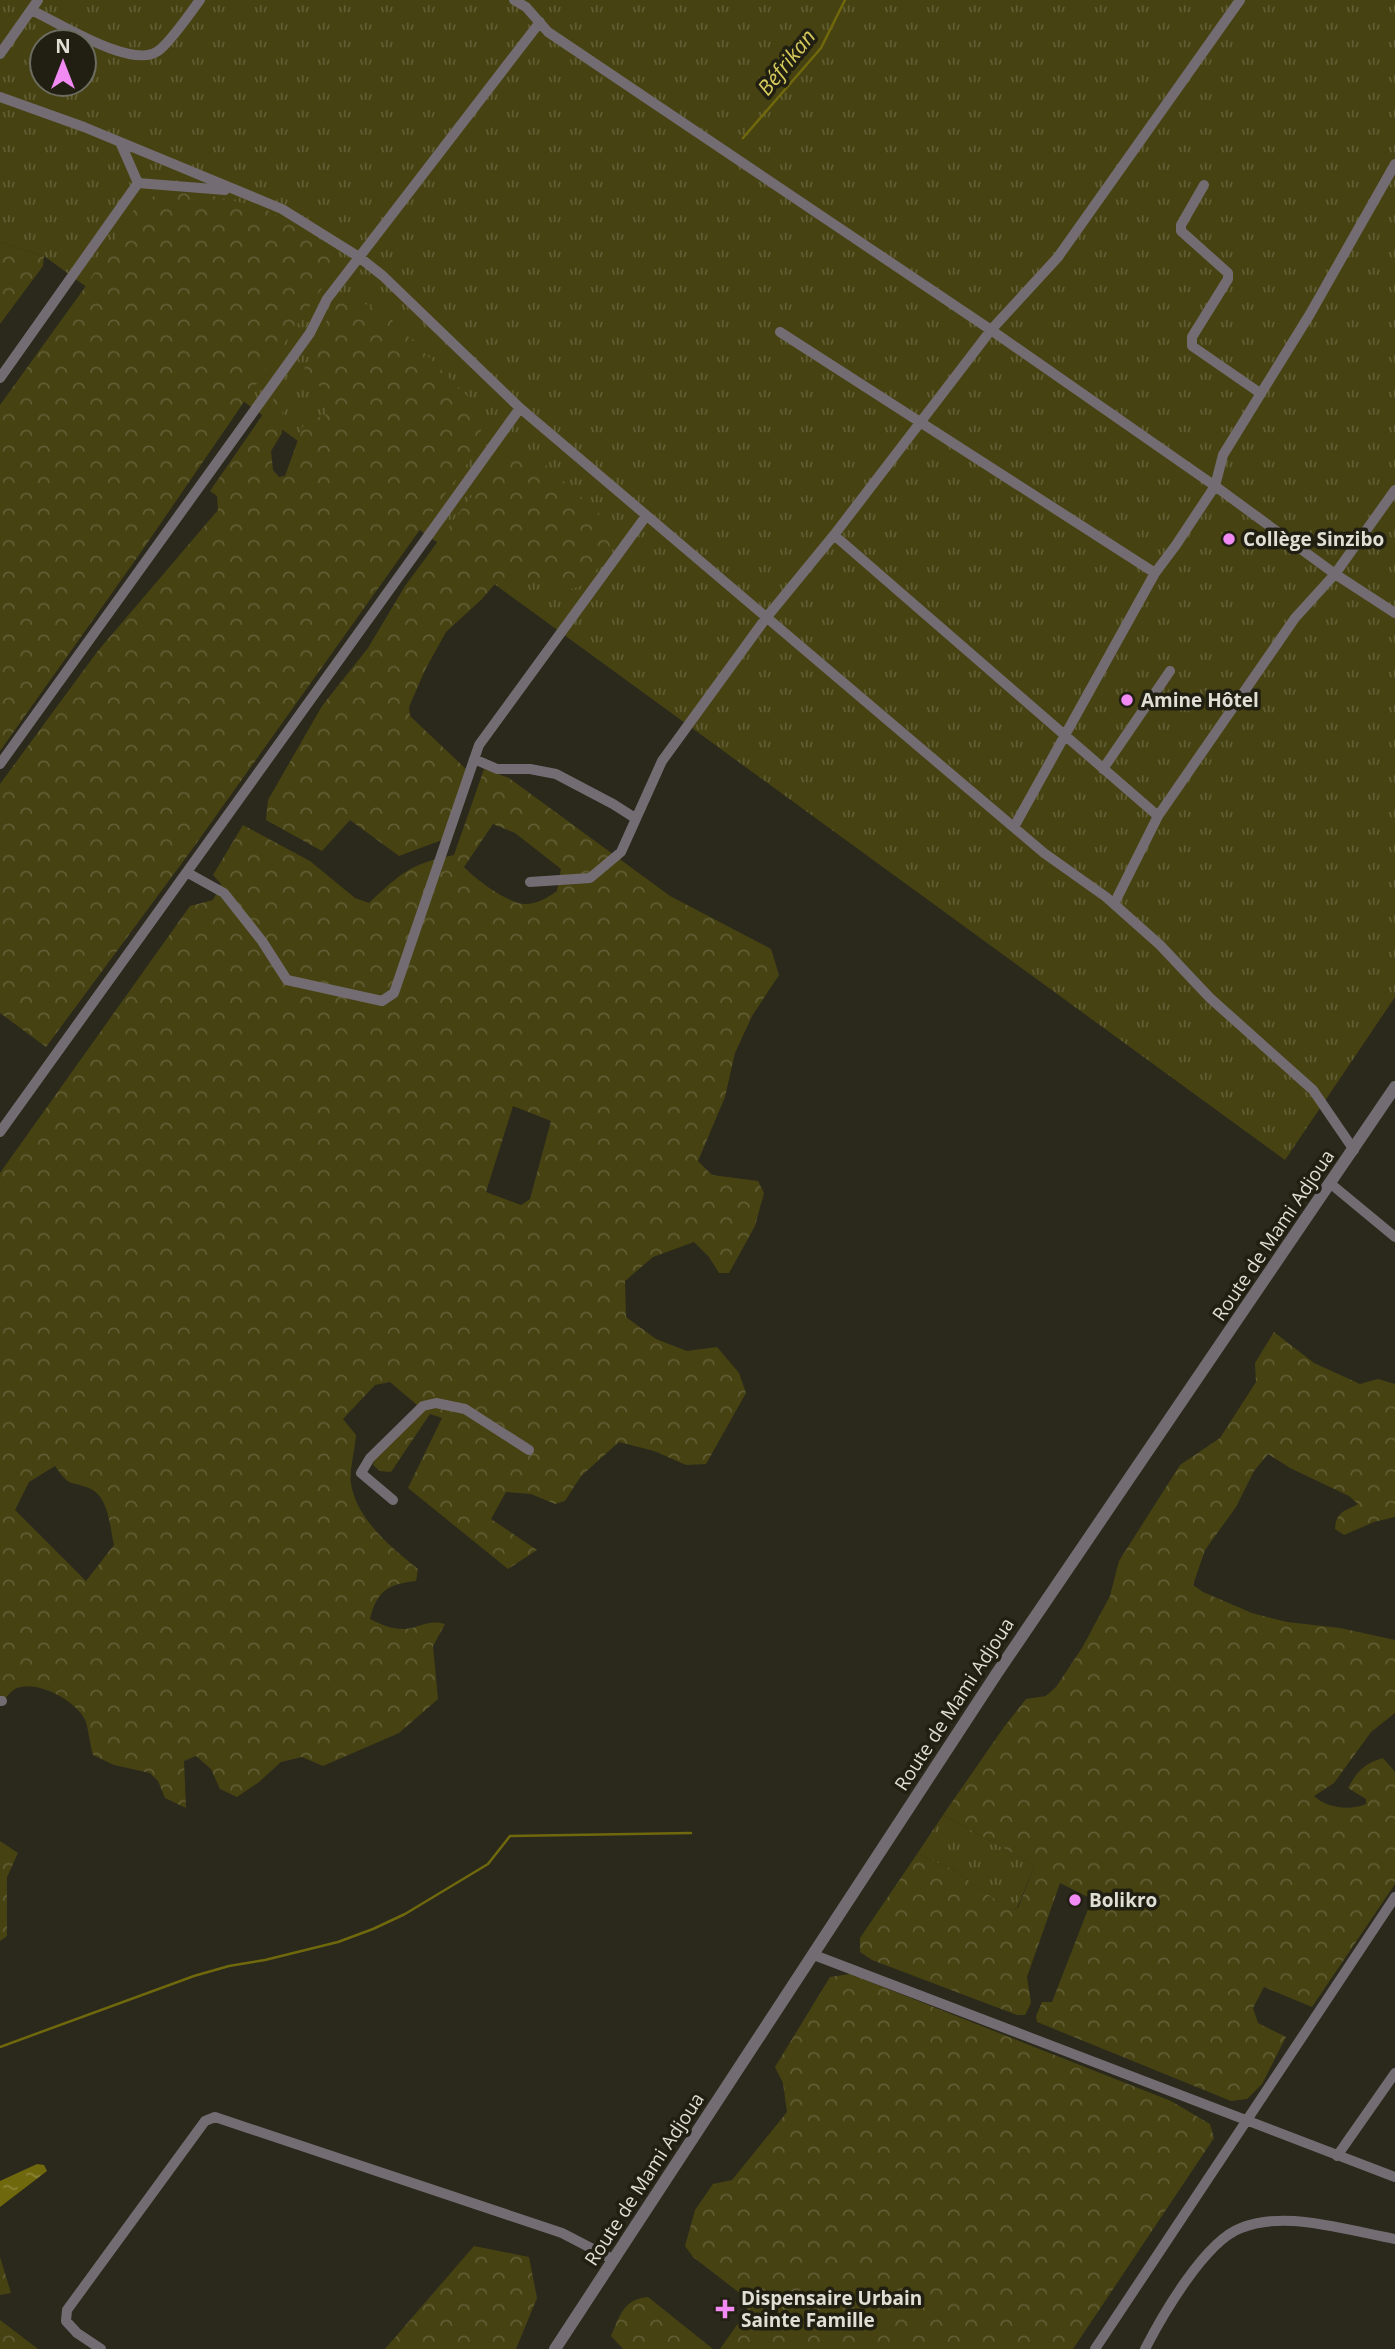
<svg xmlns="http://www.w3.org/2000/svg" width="1395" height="2349" font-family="'Open Sans',sans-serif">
<defs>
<pattern id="grass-tufts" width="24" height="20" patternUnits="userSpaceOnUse" patternTransform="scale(1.75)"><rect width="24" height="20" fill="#474212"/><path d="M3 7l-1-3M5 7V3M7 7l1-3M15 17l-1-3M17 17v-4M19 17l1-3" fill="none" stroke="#615d34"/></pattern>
<pattern id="forest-crowns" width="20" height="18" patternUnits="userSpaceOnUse" patternTransform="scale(1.75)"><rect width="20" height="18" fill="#474212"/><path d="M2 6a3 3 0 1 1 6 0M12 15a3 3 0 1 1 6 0" fill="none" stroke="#615d34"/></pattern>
<pattern id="water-ripples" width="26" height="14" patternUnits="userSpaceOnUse" patternTransform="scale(1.75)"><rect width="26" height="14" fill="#70680c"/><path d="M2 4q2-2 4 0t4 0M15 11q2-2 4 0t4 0" fill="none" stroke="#8b843a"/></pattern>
</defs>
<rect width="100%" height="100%" fill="#2a291b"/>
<!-- grass -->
<path fill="url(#grass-tufts)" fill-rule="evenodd" d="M0,0H1395V997L1285,1160L44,256L0,242ZM42,42H84V84H42Z
M943,1815L1029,1862L1034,1867L1017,1908L1010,1910L954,1870L917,1854Z"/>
<!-- forest -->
<path fill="url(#forest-crowns)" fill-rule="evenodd" d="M166,190L208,195L260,207L309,231L330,247L338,265L141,552L0,751V405L83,290L137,205Z
M0,242L44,256L43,266L0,324Z
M352,298L386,314L483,412L484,422L471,458L193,848L46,1047L0,1013V784L97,652L218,510L217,496L210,491L275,397L289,386L282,413V433L271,451L273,470L279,477L285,476L303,426L311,419L325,416L335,394L304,378V369L334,305Z
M519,452L539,459L611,524V548L587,584L571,589L501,577L481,600L446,632L425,670L409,707L410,716L466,769L442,840L399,856L350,820L322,851L266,820L268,800L322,706L368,648L405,586L467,502L505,457Z
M484,769L509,778L670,896L771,949L779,975L752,1016L735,1053L725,1097L698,1161L712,1175L758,1181L764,1193L755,1226L729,1273H719L709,1257L694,1242L653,1257L625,1281L626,1317L656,1339L687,1351L717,1347L739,1373L746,1393L706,1464L686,1465L654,1451L619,1442L581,1476L565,1501L555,1504L531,1494L506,1492L491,1519L537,1550L508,1569L408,1488L442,1418L430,1414L391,1472L380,1471L373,1465L375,1458L417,1405L390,1382L375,1385L343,1419L356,1435C355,1450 349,1470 351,1484C357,1520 392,1548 418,1569L416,1581C389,1584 377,1590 370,1619C382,1625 391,1629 404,1629C421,1628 427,1619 445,1624L433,1646L438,1699L399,1733L323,1766L302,1757L281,1762L259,1782L237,1797L220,1789L211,1769L196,1756L184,1761L186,1808L165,1798L158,1781L150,1773L114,1765L93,1755C90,1745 89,1733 86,1722C79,1702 36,1678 15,1689C9,1692 4,1701 0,1706V1173L190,906L213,900L221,884L213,875L243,825L310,861L355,898L369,903C401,873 410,864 454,855ZM493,824L515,833L561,869L557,891C549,897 537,904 526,904C510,905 475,879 464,867ZM513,1106L551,1121L530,1199L521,1205L486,1192ZM55,1466C72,1490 69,1479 91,1489C109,1498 110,1528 114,1545L86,1581L15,1510L29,1482Z
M1274,1332L1314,1363L1360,1384L1378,1379L1395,1384V1517L1374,1522L1344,1535L1335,1529C1336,1511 1346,1511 1358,1504L1349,1496L1290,1468L1268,1454L1254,1471L1236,1507L1205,1550L1193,1585L1203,1592L1252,1613L1287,1622L1340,1628L1395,1640V1713L1371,1732L1334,1783L1314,1796C1326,1808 1350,1811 1366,1804V1799L1348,1788C1357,1771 1365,1763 1383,1758L1395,1772V1884L1312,2007L1264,1987L1253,2008L1258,2023L1286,2037L1262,2084L1247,2099L1231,2101L1037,2022L1036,2016L1042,2002H1052L1092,1899L1060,1883L1027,1977L1031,2003L1025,2015H1017L872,1960L860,1952V1938L917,1854L954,1870L1010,1910L1018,1908L1034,1867L1029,1862L943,1815L1004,1727L1026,1699L1046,1696L1056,1687L1082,1648L1110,1596L1119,1561L1180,1465L1220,1438L1256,1382L1255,1363Z
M0,1841L18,1853L7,1877V1936L0,1941Z
M850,1974L1171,2101L1210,2124L1214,2138L1073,2349H720L746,2312V2298L693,2257L685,2246L695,2210L713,2184L732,2180L787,2112L783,2083L775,2067L830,1977Z
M474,2246L529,2257L537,2298L516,2349H385Z
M0,2257L11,2293L0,2295Z
M648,2297L713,2349H623L611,2336C620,2316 623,2299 648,2297Z
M0,2320L38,2349H0Z"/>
<!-- garden -->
<path fill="#474212" d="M1275,571L1286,578L1270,603L1260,597Z"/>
<!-- water -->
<path fill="url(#water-ripples)" d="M37,2164L44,2165L47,2171L0,2207V2181Z"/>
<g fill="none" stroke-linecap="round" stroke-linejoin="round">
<!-- stream -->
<path stroke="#70680c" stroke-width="2.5" d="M743,138L821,48L845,0
M0,2047L194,1976L229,1966L265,1960L338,1942L373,1929L405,1914L488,1864L510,1836L691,1833"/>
<!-- minor -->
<path stroke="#736d73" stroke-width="10" d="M514,0L526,7L548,32L991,330L1215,486L1335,574L1395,613
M31,10C58,22 132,70 158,51C170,43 190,13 200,0
M0,54L38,0
M0,97L84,127L282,209L359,257L383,276L520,408L1044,853L1106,897L1160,945L1210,998L1313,1090L1354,1150
M138,183L225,190
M1204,185L1181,225V231L1228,273V279L1192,337V346L1260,393
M780,332L1155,573
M0,378L138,183L120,142
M834,535L1158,816
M474,759L497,769H530L556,774L613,804L635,818
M0,764L310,333L327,299L540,22
M1103,769L1170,671
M1014,827L1155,573L1176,545L1215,486L1223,455L1310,314L1395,164
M188,873L224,893L262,941L287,980L382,1001L394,993L479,745L646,516
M530,882L590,878L621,852L662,761L766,618L834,535L991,330L1058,257L1240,0
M1114,904L1158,816L1295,618L1335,574L1395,490
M0,1132L520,408
M1331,1184L1395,1237
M393,1500L361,1473L370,1458L423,1406L436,1403L465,1409L529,1450
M0,1701H2
M814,1955L1395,2177
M1337,2156L1395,2073
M101,2349L77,2333L66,2321L67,2310L205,2121L215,2117L562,2233L614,2260
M1095,2349L1395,1897
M1145,2349C1162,2316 1205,2241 1241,2228C1256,2222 1277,2220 1294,2221C1326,2223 1363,2233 1395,2239"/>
<!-- tertiary -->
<path stroke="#736d73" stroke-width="12" d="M555,2349L997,1673L1395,1087"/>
</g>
<!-- markers -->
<g fill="#f28af3" stroke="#201f12" stroke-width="2.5">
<circle cx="1229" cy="539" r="7"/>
<circle cx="1127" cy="700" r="7"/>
<circle cx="1075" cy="1900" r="7"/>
<path d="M721.5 2298.5h7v7h7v7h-7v7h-7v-7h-7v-7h7z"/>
</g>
<g text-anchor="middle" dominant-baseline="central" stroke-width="7" stroke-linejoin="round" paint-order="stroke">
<!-- poi labels -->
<g font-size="19" font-weight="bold" fill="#dfdfd6" stroke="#201f12" text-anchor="start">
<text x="1243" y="539">Collège Sinzibo</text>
<text x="1141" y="700">Amine Hôtel</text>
<text x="1089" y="1900">Bolikro</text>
<text x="741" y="2298">Dispensaire Urbain<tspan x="741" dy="22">Sainte Famille</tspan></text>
</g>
<!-- street labels -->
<g font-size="19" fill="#dfdfd6" stroke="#201f12">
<text transform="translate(1273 1235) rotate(-56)">Route de Mami Adjoua</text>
<text transform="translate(954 1704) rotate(-57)">Route de Mami Adjoua</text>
<text transform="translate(644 2179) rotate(-57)">Route de Mami Adjoua</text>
</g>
<!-- water labels -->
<g font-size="21" font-style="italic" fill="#d5ca5b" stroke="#201f12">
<text transform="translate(786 62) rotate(-51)">Béfrikan</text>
</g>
</g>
<!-- north arrow -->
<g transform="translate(63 63)"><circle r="33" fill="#201f12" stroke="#6c6c60" stroke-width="2"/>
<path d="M0-5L12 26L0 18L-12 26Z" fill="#f28af3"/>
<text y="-10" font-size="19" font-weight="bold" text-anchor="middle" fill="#dfdfd6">N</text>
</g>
</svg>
